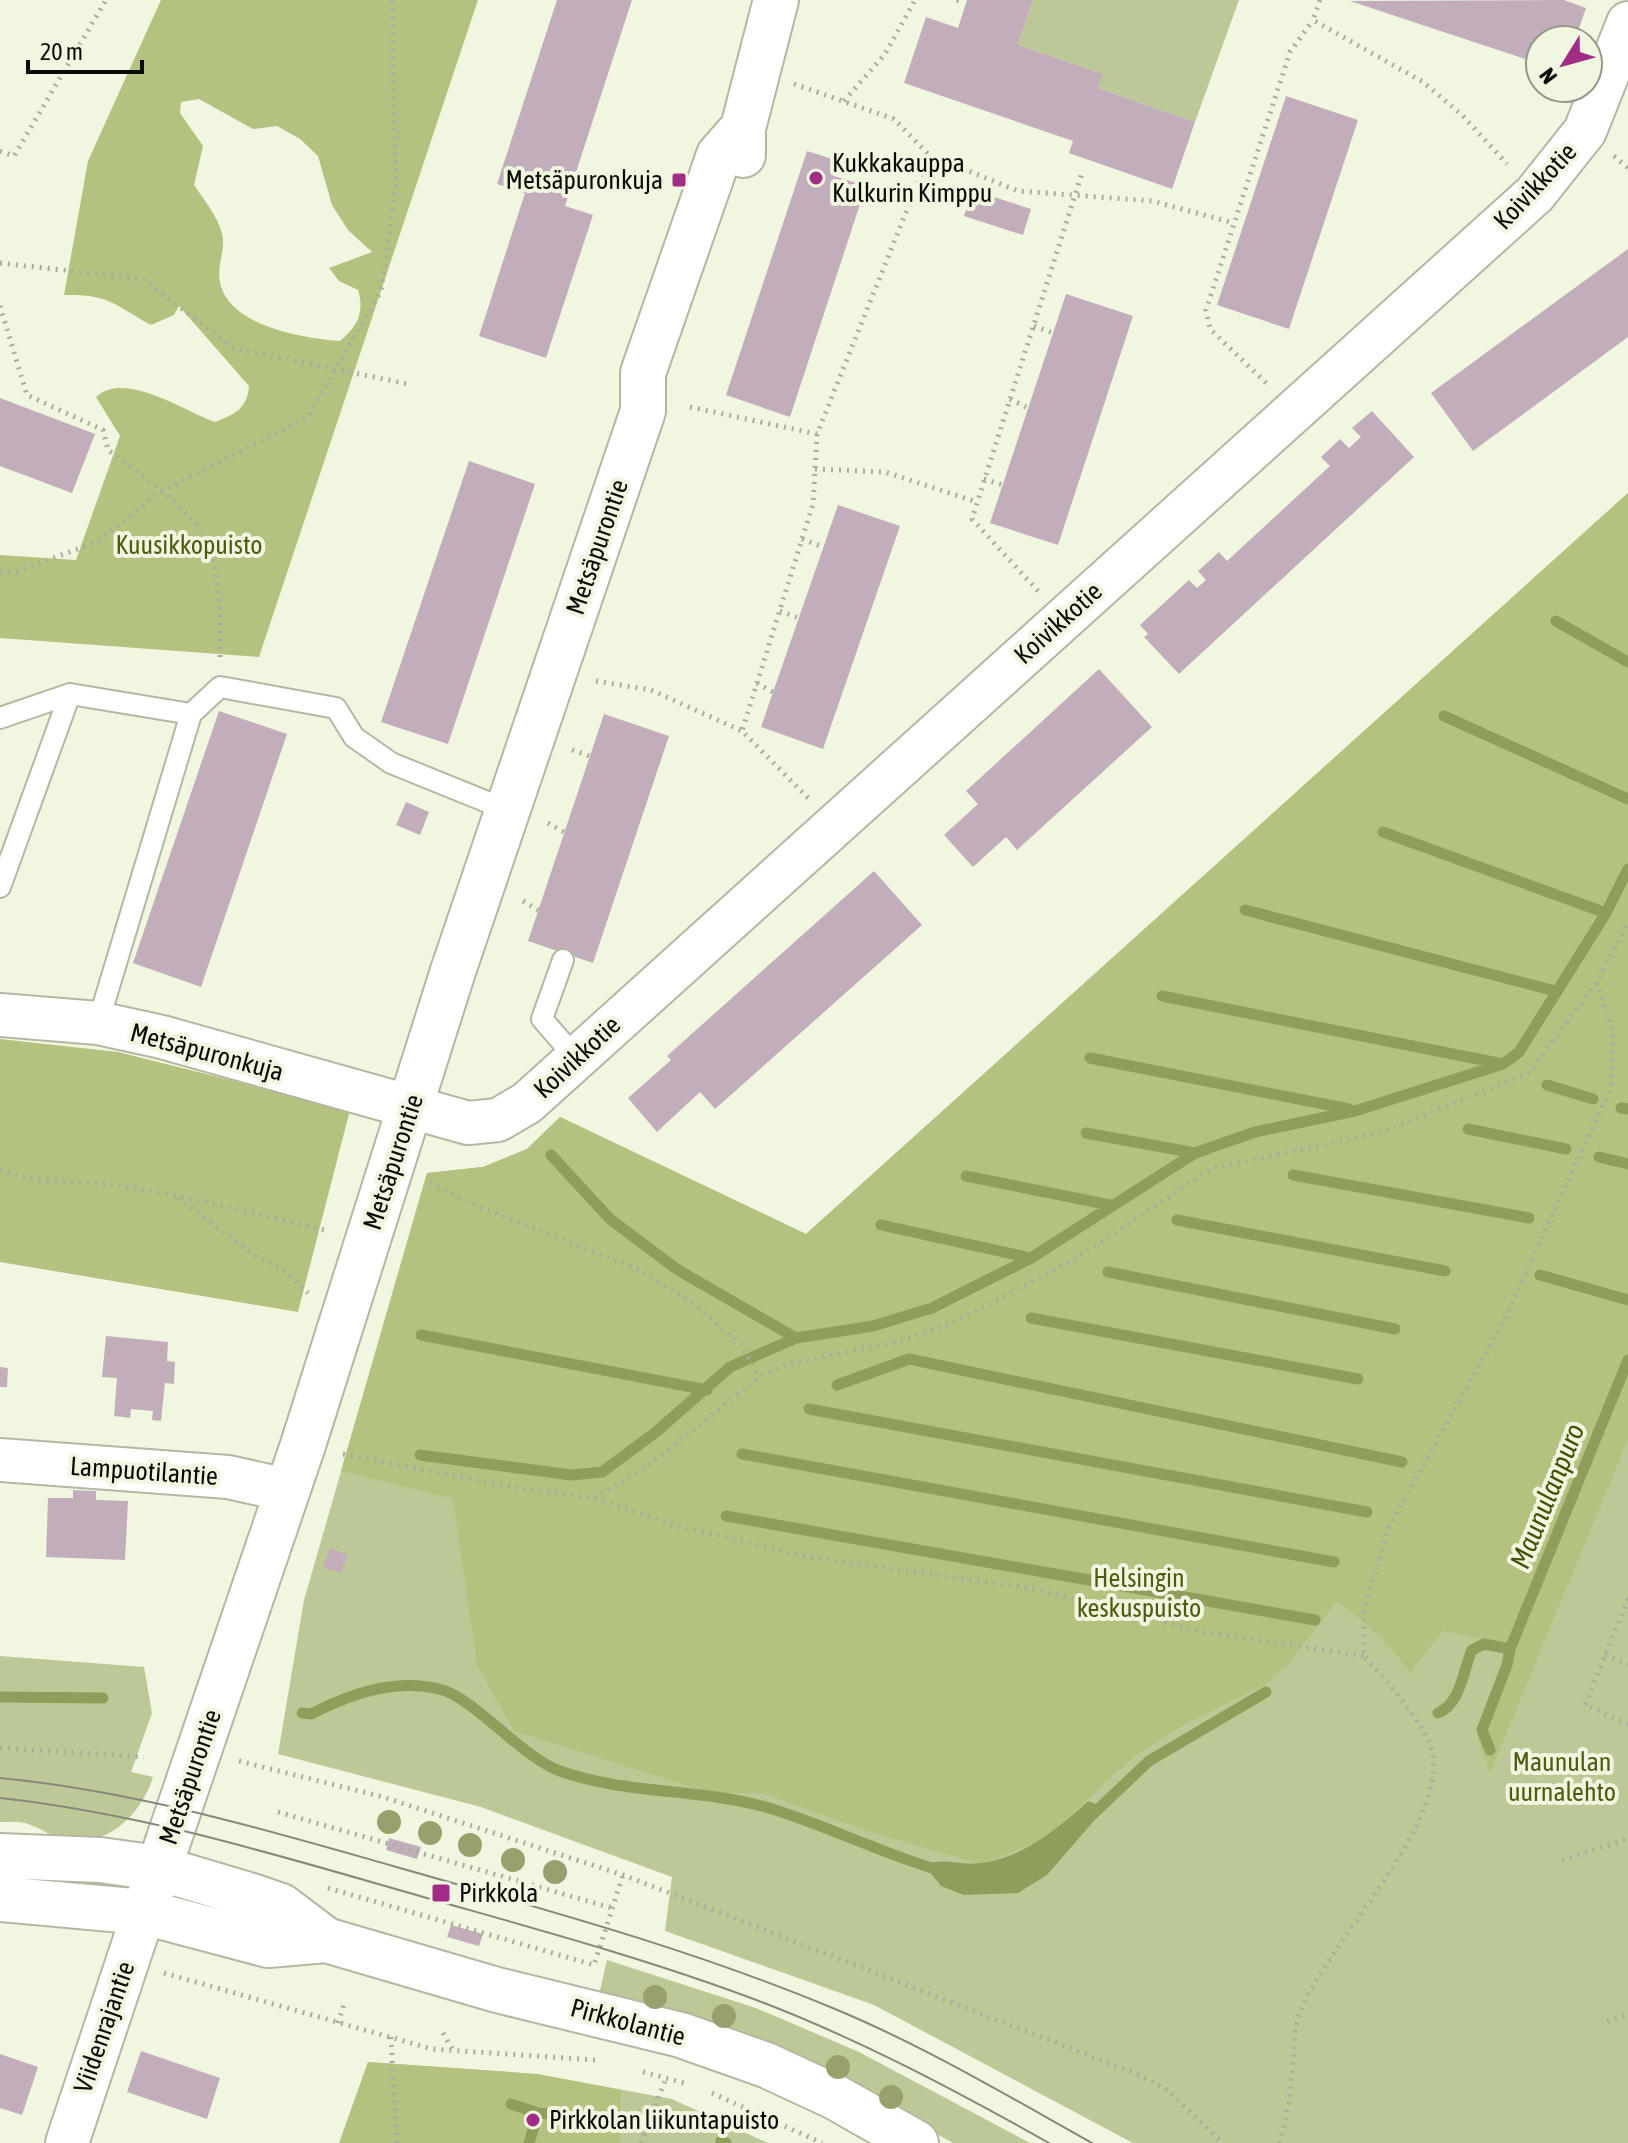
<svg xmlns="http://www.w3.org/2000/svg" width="1628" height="2143" font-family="'Asap Condensed',sans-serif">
<rect width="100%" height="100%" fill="#f1f6e0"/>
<!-- green -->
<path fill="#bdc897" d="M1033,0H1239L1195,122L1098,88L1102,74L1018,45Z
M1628,493V2143H1133L874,2005L665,1931L672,1877L481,1807L278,1754L304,1600L427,1173L483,1167L527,1149L560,1117L806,1234Z
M0,1656L144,1667L152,1713L131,1772L153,1777C142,1812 112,1844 71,1841C56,1840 40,1827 25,1823C17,1821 8,1822 0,1822Z
M607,1960L756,2008L859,2052L1030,2143H953L840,2080L599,1995Z
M368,2062L537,2074L672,2099L768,2143H340Z"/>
<!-- forest -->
<path fill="#b4c27f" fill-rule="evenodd" d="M161,0H478L259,657L0,638V555L76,560L120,436L96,397C125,370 185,412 215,422C235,414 247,409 249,386L179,306L174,315L151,325C113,304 109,294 64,295L88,161ZM199,99L253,129L277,126L300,139L318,156L332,205L348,230L372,252L329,268L339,281L358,290C365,312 357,327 340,341C303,338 228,326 220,282C217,267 224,253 223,239C221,220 204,200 194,185L203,146L180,113L181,102Z
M1628,493V1439L1490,1773L1478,1740L1515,1646L1443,1631L1409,1673C1391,1642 1365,1623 1337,1601L1290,1662L1265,1685L1186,1723L1133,1757L1044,1840L981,1864L870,1832L762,1793H711L514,1731L477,1665L453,1499L341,1471L427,1173L483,1167L527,1149L560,1117L806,1234Z
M0,1039L118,1052L350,1110L298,1312L0,1262Z
M368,2062L537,2074L621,2090L620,2143H339Z"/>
<!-- water -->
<path fill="#909e5c" d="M1088,1801L1105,1808L1047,1875L1018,1893L964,1895L941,1886L924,1865C944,1857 959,1866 980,1863C1019,1860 1061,1827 1088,1801Z"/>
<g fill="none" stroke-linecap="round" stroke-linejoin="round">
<!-- stream -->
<path stroke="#909e5c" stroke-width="11" d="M1556,621L1628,662
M1444,716L1628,799
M1383,832L1606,913
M1245,910L1555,991
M1162,996L1498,1063
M1090,1058L1349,1109
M1547,1085L1593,1099
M1621,1108L1628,1109
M1468,1129L1566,1149
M1086,1133L1195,1153
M551,1155L610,1219L678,1270L796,1338
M1599,1157L1628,1164
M1293,1175L1529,1218
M966,1176L1110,1205
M1177,1220L1445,1271
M881,1225L1031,1258
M1108,1272L1395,1329
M1540,1275L1628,1300
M1031,1318L1358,1379
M421,1335L707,1390
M837,1385L909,1359L1402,1462
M809,1409L1367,1512
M742,1454L1334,1562
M420,1455L571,1475L602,1472L656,1432L730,1367L796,1338L873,1326L932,1308L1031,1258L1195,1153L1255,1132L1355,1111L1503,1064L1519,1052L1606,913L1628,869
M726,1516L1315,1620
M0,1697L103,1698
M302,1713L311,1714C350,1694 395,1678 439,1689C474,1697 521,1757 560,1771C627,1795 701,1788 769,1808C825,1825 879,1852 935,1869
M1438,1713C1461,1704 1463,1670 1472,1650L1484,1644L1510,1649
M1490,1750L1482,1730L1507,1665L1510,1649L1628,1360
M1092,1815L1149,1761L1266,1692
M511,2104L538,2113L600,2119
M721,2141L726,2143
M529,2143L538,2113"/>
</g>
<!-- building -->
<path fill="#c2aebb" d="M557,0H632L565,206L593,215L546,358L479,336L525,193L497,184Z
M967,0H1033L1018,45L1103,74L1098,88L1195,122L1172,189L1069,153L1073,141L904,83L926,17L958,28Z
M1564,0L1586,8L1575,40H1540V64L1350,1Z
M1286,96L1358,120L1289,329L1217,305Z
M807,151L839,161L834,176L866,186L790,417L726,395Z
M972,190L1031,209L1023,235L964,216Z
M1628,249V337L1473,451L1431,393Z
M1066,294L1133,316L1058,545L990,523Z
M0,398L95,434L72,493L0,466Z
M1372,411L1414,457L1179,674L1144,637L1148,634L1140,625L1189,580L1197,588L1206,580L1198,571L1219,552L1227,561L1330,466L1321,457L1340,439L1349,448L1361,437L1352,428Z
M469,461L535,484L448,744L381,722Z
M838,505L900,526L823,749L761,727Z
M1099,669L1152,727L1017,850L1006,837L973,867L944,835L978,804L966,791Z
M219,711L287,734L201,987L133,963Z
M604,714L669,736L593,963L528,941Z
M406,802L429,812L420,835L396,825Z
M874,871L922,925L715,1109L700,1092L657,1132L628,1098L671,1060L667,1056Z
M106,1336L168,1342L167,1361L175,1362L174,1384L165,1383L161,1421L152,1420L153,1411L131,1409L130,1418L114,1416L117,1378L102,1377Z
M0,1367L8,1368L7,1387H0Z
M73,1490L96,1491V1500L128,1501L125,1560L46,1557L48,1498H73Z
M330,1548L348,1555L341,1573L323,1567Z
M389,1838L421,1847L417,1859L386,1850Z
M451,1925L483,1934L479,1946L447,1937Z
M141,2051L220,2078L207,2119L127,2092Z
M0,2054L38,2067L22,2115L0,2108Z"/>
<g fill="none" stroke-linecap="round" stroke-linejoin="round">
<defs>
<path id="lane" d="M0,718L70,694
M0,887L70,694L191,714
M563,960L542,1019L575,1057
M98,1023L191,714L220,687L336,708L354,737L391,763L507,810"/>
<path id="street" d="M0,1015L98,1023L162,1037L468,1123L498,1120L527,1103L1535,194L1585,131L1628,23
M0,1460L228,1477L287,1490
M67,2143L144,1912"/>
<path id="secondary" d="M743,155V128L776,0
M0,1856L100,1860L158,1868L252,1896L281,1906L326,1940L497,1990L681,2035L766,2065L835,2097L916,2143
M0,1899L144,1912L268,1945L326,1940
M144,1912L303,1445L453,971L643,411V373L719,155L743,128"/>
</defs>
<!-- lane casing -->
<use href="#lane" stroke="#b3b8a3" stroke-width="24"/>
<!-- street casing -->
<use href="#street" stroke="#b3b8a3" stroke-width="46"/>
<!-- secondary casing -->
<use href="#secondary" stroke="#b3b8a3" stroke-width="48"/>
<!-- path -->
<path stroke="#a9ad9c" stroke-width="5" stroke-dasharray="2 6" stroke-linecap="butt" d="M957,0L959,1
M1320,0L1313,20L1423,82L1463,116L1507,164
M794,84L894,119L929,155L1018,191L1152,201L1234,223
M844,101L885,54L915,0
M0,151L14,156L106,0
M1614,156L1628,168
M0,263L143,279L233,348L408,384
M0,306L27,395L103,430L108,450C132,467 193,512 204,536C221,571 221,621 220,658
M1034,326L1053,333
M1266,383L1210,329L1206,310L1290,52L1313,20
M1010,399L1028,408
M690,407L817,434L929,155
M815,469L885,472L977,502
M984,479L1003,485
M802,539L823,547
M0,573L16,572L99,541L160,492L308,417L381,291L396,182L392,0
M1038,591L972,519L1082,173
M780,611L799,618
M596,681L651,690L742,731
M757,683L773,692
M572,750L590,756
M808,798L742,731L813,504L817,434
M548,823L564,832
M523,901L538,910
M0,1170C40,1185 81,1180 122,1186C192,1197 260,1215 328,1231
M430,1183L475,1205L642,1271L698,1307L741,1344L759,1377
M178,1198L256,1256L282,1269L308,1293
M343,1454L523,1489L594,1498L674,1525L809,1557L1029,1588L1203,1632L1364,1656
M594,1498L651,1464L759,1377L784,1365L901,1341L953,1323L1070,1262L1213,1168L1379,1133L1529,1073L1597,982L1628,922
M1628,1599L1585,1705L1628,1724
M1605,1655L1628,1664
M0,1748L144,1757
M239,1761L383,1797L623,1875L1139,2075L1165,2088L1223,2143
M278,1812L612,1908
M1562,1860L1628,1839
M328,1888L594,1965L623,1875
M164,1973L432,2049L595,2060
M1607,2021L1628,2014
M338,2023L344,2004
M443,2033L454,2052
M391,2037L397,2143
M643,2072L684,2083
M712,2093L822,2143
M641,2143L666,2078
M1279,2143C1289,2114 1291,2084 1294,2053C1295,2042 1295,2028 1298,2017C1326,1942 1443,1832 1433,1755C1430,1729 1382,1676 1364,1656V1609L1389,1527L1504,1321L1611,1087L1613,1032L1597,982"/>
<!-- lane -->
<use href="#lane" stroke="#fff" stroke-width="20"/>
<!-- street -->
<use href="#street" stroke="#fff" stroke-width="42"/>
<!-- secondary -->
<use href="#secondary" stroke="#fff" stroke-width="44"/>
<!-- tram -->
<path stroke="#86897a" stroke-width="2" d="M0,1778C135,1791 263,1829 393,1866C543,1909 692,1949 835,2009C924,2046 1008,2096 1092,2143
M0,1798C137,1813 267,1852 399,1890C517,1924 636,1955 751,1998C855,2037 953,2089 1049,2143"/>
</g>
<!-- trees -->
<g fill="#98a16d">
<circle cx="389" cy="1822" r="12"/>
<circle cx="430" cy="1833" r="12"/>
<circle cx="470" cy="1845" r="12"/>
<circle cx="513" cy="1860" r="12"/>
<circle cx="555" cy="1872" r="12"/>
<circle cx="655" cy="1997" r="12"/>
<circle cx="724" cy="2016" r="12"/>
<circle cx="838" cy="2067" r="12"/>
<circle cx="891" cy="2097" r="12"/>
</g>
<!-- markers -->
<g fill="#a12d87" stroke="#f1f6e0" stroke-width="3">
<circle cx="816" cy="178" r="8"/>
<rect x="671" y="172" width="16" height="16" rx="4"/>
<rect x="431" y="1883" width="20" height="20" rx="4"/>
<circle cx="533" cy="2120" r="8"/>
</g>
<g text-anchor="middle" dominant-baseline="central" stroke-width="8" stroke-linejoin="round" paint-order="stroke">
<!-- poi labels -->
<g font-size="26" fill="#0b0c06" stroke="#f1f6e0" text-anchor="start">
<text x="832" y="163">Kukkakauppa<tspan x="832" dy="30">Kulkurin Kimppu</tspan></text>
<text x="663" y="180" text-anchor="end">Metsäpuronkuja</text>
<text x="459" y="1893">Pirkkola</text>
<text x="549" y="2120">Pirkkolan liikuntapuisto</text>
</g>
<!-- street labels -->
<g font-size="26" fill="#0b0c06" stroke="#f1f6e0">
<text transform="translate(1535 186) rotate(-47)">Koivikkotie</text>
<text transform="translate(597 547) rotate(-71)">Metsäpurontie</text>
<text transform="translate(1058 623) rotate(-42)">Koivikkotie</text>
<text transform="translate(207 1052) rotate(15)">Metsäpuronkuja</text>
<text transform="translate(577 1057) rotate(-43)">Koivikkotie</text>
<text transform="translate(393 1162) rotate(-72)">Metsäpurontie</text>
<text transform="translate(144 1471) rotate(4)">Lampuotilantie</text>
<text transform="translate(190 1777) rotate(-71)">Metsäpurontie</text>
<text transform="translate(628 2022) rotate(15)">Pirkkolantie</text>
<text transform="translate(104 2027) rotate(-71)">Viidenrajantie</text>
</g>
<!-- park labels -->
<g font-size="26" fill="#505b0f" stroke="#f1f6e0">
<text x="189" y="545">Kuusikkopuisto</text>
<text x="1139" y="1578">Helsingin<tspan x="1139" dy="30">keskuspuisto</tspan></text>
<text x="1562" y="1762">Maunulan<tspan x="1562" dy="30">uurnalehto</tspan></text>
</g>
<!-- water labels -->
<g font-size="28" font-style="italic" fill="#475200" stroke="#f1f6e0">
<text transform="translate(1547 1496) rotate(-68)">Maunulanpuro</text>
</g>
</g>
<!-- north arrow -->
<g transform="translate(1564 64) rotate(233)"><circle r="38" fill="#f1f6e0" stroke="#959889" stroke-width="2"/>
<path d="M0-6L14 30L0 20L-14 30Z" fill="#a12d87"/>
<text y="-12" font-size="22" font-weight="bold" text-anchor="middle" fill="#0b0c06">N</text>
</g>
<!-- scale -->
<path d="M28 60v12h114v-12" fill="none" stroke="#0b0c06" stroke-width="4"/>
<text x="40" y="60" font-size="24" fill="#0b0c06" stroke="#f1f6e0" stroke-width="6" paint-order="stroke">20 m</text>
</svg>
